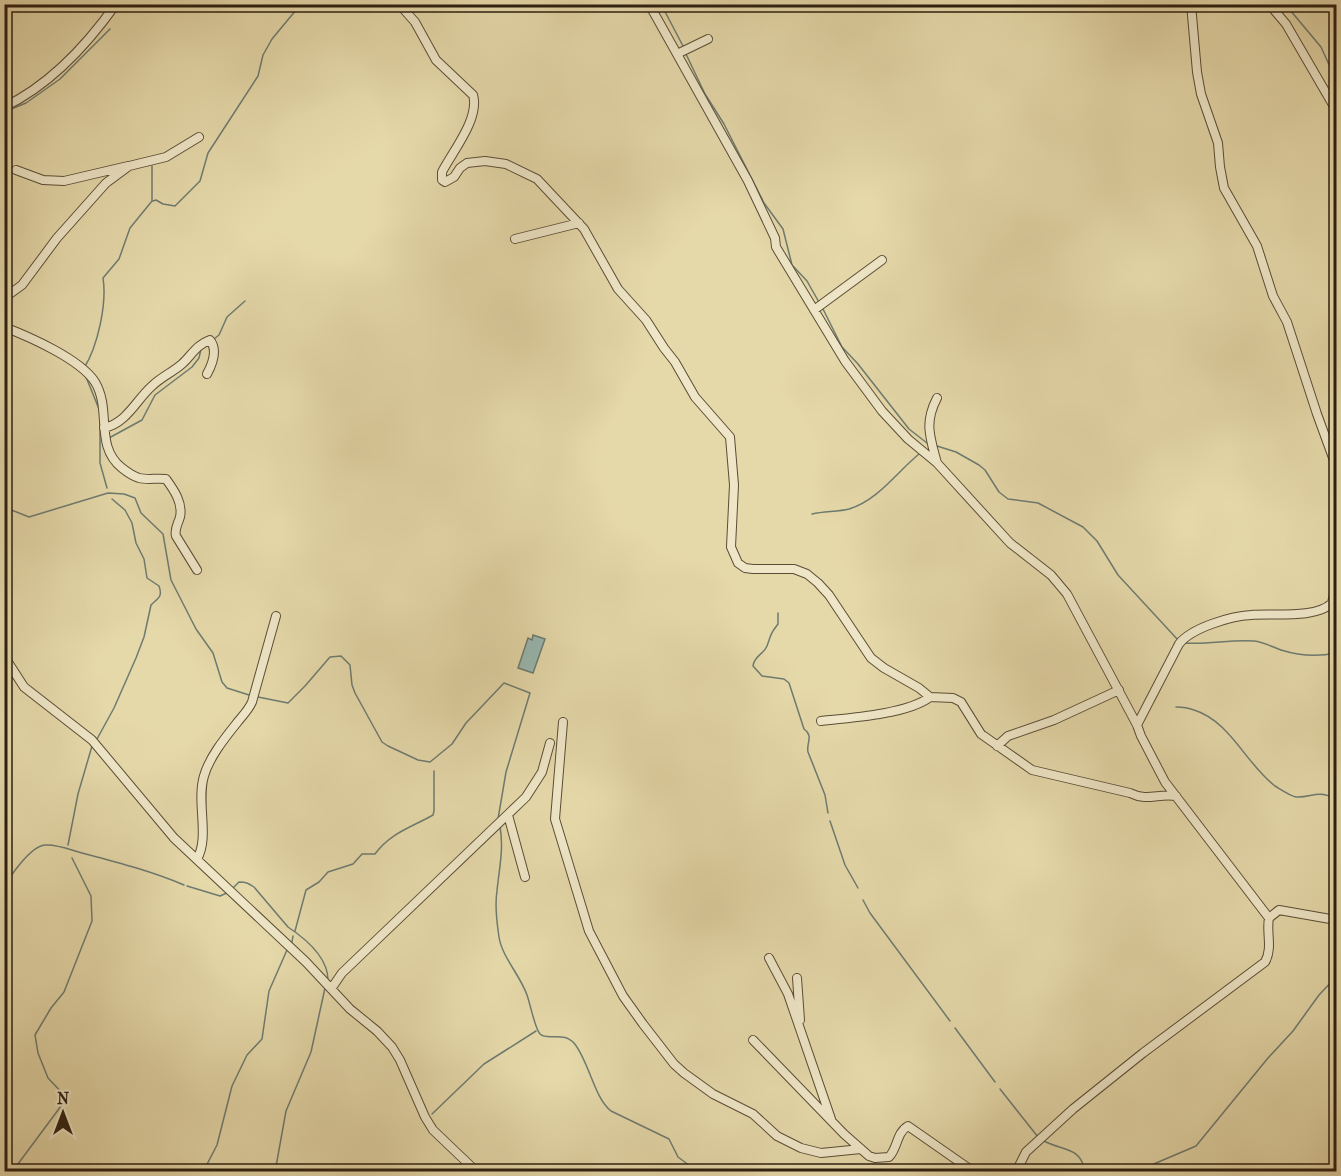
<svg xmlns="http://www.w3.org/2000/svg" width="1341" height="1176" font-family="'IM FELL French Canon',serif">
<rect width="100%" height="100%" fill="#e5d8a9"/>
<filter id="stains"><feTurbulence type="fractalNoise" baseFrequency=".00333" numOctaves="4"/><feColorMatrix values="0 0 0 0 .2 0 0 0 0 .09 0 0 0 0 .02 0 0 0 .5 -.17"/></filter>
<radialGradient id="worn" r=".72"><stop offset=".6" stop-color="#630" stop-opacity="0"/><stop offset="1" stop-color="#630" stop-opacity=".3"/></radialGradient>
<!-- water -->
<path fill="#98b8b1" stroke="#6d7b71" stroke-width="1.5" d="M533,635L545,639L533,673L518,668L528,638L532,640Z"/>
<g fill="none" stroke-linecap="round" stroke-linejoin="round">
<!-- stream -->
<path stroke="#6d7b71" stroke-width="1.5" d="M661,4L683,46
M1285,4L1321,47L1336,80
M686,54L705,94L724,124L764,203L783,229L792,265L807,281L820,304
M4,112L26,103L60,79L110,29
M153,201L156,200L163,204L175,206L200,181L208,153L258,76L263,55L272,39L301,4
M823,309L842,347L858,364L909,429L927,443
M214,339L219,335L227,317L245,301
M84,368C98,346 107,303 103,278L119,259L130,228L152,201V166
M86,377L99,409
M100,422V463L107,488
M109,438L142,420L155,395L192,367L199,358L201,349
M937,446L956,452L979,465L985,470L999,492L1008,499L1038,503L1083,527L1097,541L1118,575L1178,640
M4,507L29,517L108,493L124,494L135,498L141,513L163,534L171,580L196,629L213,653L222,682L227,688L249,695
M812,514C824,511 838,512 849,509C878,500 896,473 919,454
M778,613V624C769,636 772,633 767,646C764,654 754,656 753,666L762,676L784,679L789,683L804,729C814,736 806,743 808,752L825,795L828,813
M1184,643C1208,645 1231,639 1254,641C1264,642 1272,647 1281,650C1300,656 1317,657 1336,653
M258,697L288,703L305,686L330,657L341,656L350,665L352,685L355,693L382,742L388,746L418,760L430,762L452,744L466,723L504,683L530,693L506,772L498,819
M1176,707C1182,707 1189,708 1194,710C1230,721 1246,764 1275,786C1280,789 1290,796 1296,797C1312,798 1317,789 1336,799
M97,739L114,708L136,658L144,637L151,605C158,598 163,597 159,586L147,578L144,559L136,543L132,523L125,510L112,499
M830,821L845,865L858,888
M500,827C504,848 499,870 497,891C495,903 497,924 499,937C502,957 520,975 527,995C530,1003 535,1029 540,1034C547,1041 563,1031 574,1043C589,1061 594,1098 611,1111L669,1139L678,1157L698,1172
M68,845L78,794L92,746
M187,886L220,896L229,892
M233,888L239,882C246,882 248,883 254,887L288,927C306,939 328,957 328,980
M4,892C6,879 31,846 45,845C57,844 71,850 82,853C116,862 151,871 184,885
M863,900L870,913L950,1021
M295,931L306,890L319,882L328,872L353,864L362,854H375C390,833 412,827 433,815L434,811V771
M292,942L293,936
M955,1028L995,1082
M1000,1089L1038,1137
M432,1114L484,1064L536,1031
M1044,1141C1062,1151 1081,1146 1085,1172
M12,1172L67,1098L48,1078L38,1053L35,1035L51,1008L64,992L92,921L91,896L72,858
M203,1172L217,1145L232,1086L247,1055L262,1039L269,991L287,950
M275,1172L286,1111L311,1052L325,988
M1135,1172L1196,1146L1268,1058L1293,1031L1319,995L1336,977"/>
<defs>
<path id="minor" d="M399,4L415,22L436,60L473,95C480,118 453,151 442,172V180L445,182L454,177L460,168L467,163L485,161L506,164L537,179L584,229L618,289L646,320L664,348L675,362L695,397L730,437L734,485L731,547L738,563L745,568L753,569H794L807,574L818,583L829,595L871,658L884,668L919,688L930,697L953,698L961,702L981,734L1032,770L1130,793C1148,802 1158,793 1176,796
M649,4L748,181L775,238L776,247L845,361L882,411L908,439L937,463L1010,543L1051,575L1067,594L1137,725L1141,736L1165,782L1269,918
M1191,4L1197,72L1201,94L1218,143L1220,167L1224,188L1257,246L1273,296L1287,322L1317,414L1336,466
M1269,4L1286,24L1336,110
M677,54L708,39
M4,107C50,85 87,45 116,4
M16,170L43,180L64,181L128,166
M515,239L579,223
M4,298L22,285L57,238L106,183L129,166L166,157L199,137
M814,310L882,260
M4,327C30,337 80,359 95,382C112,410 94,446 122,468C127,472 133,476 139,478C147,480 157,478 166,479C174,490 183,503 180,517C178,524 174,529 176,536L197,570
M104,428C127,423 136,400 152,386C161,377 173,372 182,364C192,355 196,345 210,340C218,350 213,363 207,374
M937,463C930,437 924,423 937,398
M4,656L24,687L92,740L174,838L306,962L350,1009L377,1031L392,1047L400,1060L425,1117L433,1130L477,1172
M821,721C850,718 908,714 930,697
M563,722L555,819L589,931L623,996L643,1024L674,1064L684,1073L713,1094L753,1114L777,1136L801,1148L821,1153L861,1149
M1137,725L1179,644C1191,628 1231,616 1251,615C1273,613 1316,619 1332,603L1336,586
M997,746L1008,736L1054,720L1119,690
M508,815L525,877
M197,859C210,837 196,802 204,776C209,758 224,739 236,724C242,716 248,711 252,702L276,616
M769,958L788,994L831,1119
M797,978L800,1020
M331,989L342,973L526,797L542,772L550,743
M753,1040L844,1134L869,1156L875,1158L889,1157C898,1148 896,1133 908,1126L974,1172
M1016,1172L1026,1152L1073,1109L1143,1053L1265,962C1273,948 1266,932 1269,918L1279,910L1336,920"/>
</defs>
<!-- minor casing -->
<use href="#minor" stroke="#5b4d36" stroke-width="10"/>
<!-- minor -->
<use href="#minor" stroke="#eee6c7" stroke-width="8"/>
</g>
<!-- margin -->
<rect width="1341" height="1176" fill="none" stroke="#e5d8a9" stroke-width="24"/>
<rect x="6" y="6" width="1329" height="1164" fill="none" stroke="#2d1f10" stroke-width="3"/>
<rect x="12" y="12" width="1317" height="1152" fill="none" stroke="#2d1f10" stroke-width="1.5"/>
<!-- north arrow -->
<g transform="translate(63 1113)" stroke="#eee6c7" stroke-width="4.5" paint-order="stroke">
<path d="M0-4.5L10 22L0 15L-10 22Z" fill="#2d1f10"/>
<text y="-9" font-size="16" font-weight="bold" text-anchor="middle" fill="#2d1f10">N</text>
</g>
<rect width="100%" height="100%" filter="url(#stains)"/>
<rect width="100%" height="100%" fill="url(#worn)"/>
</svg>
